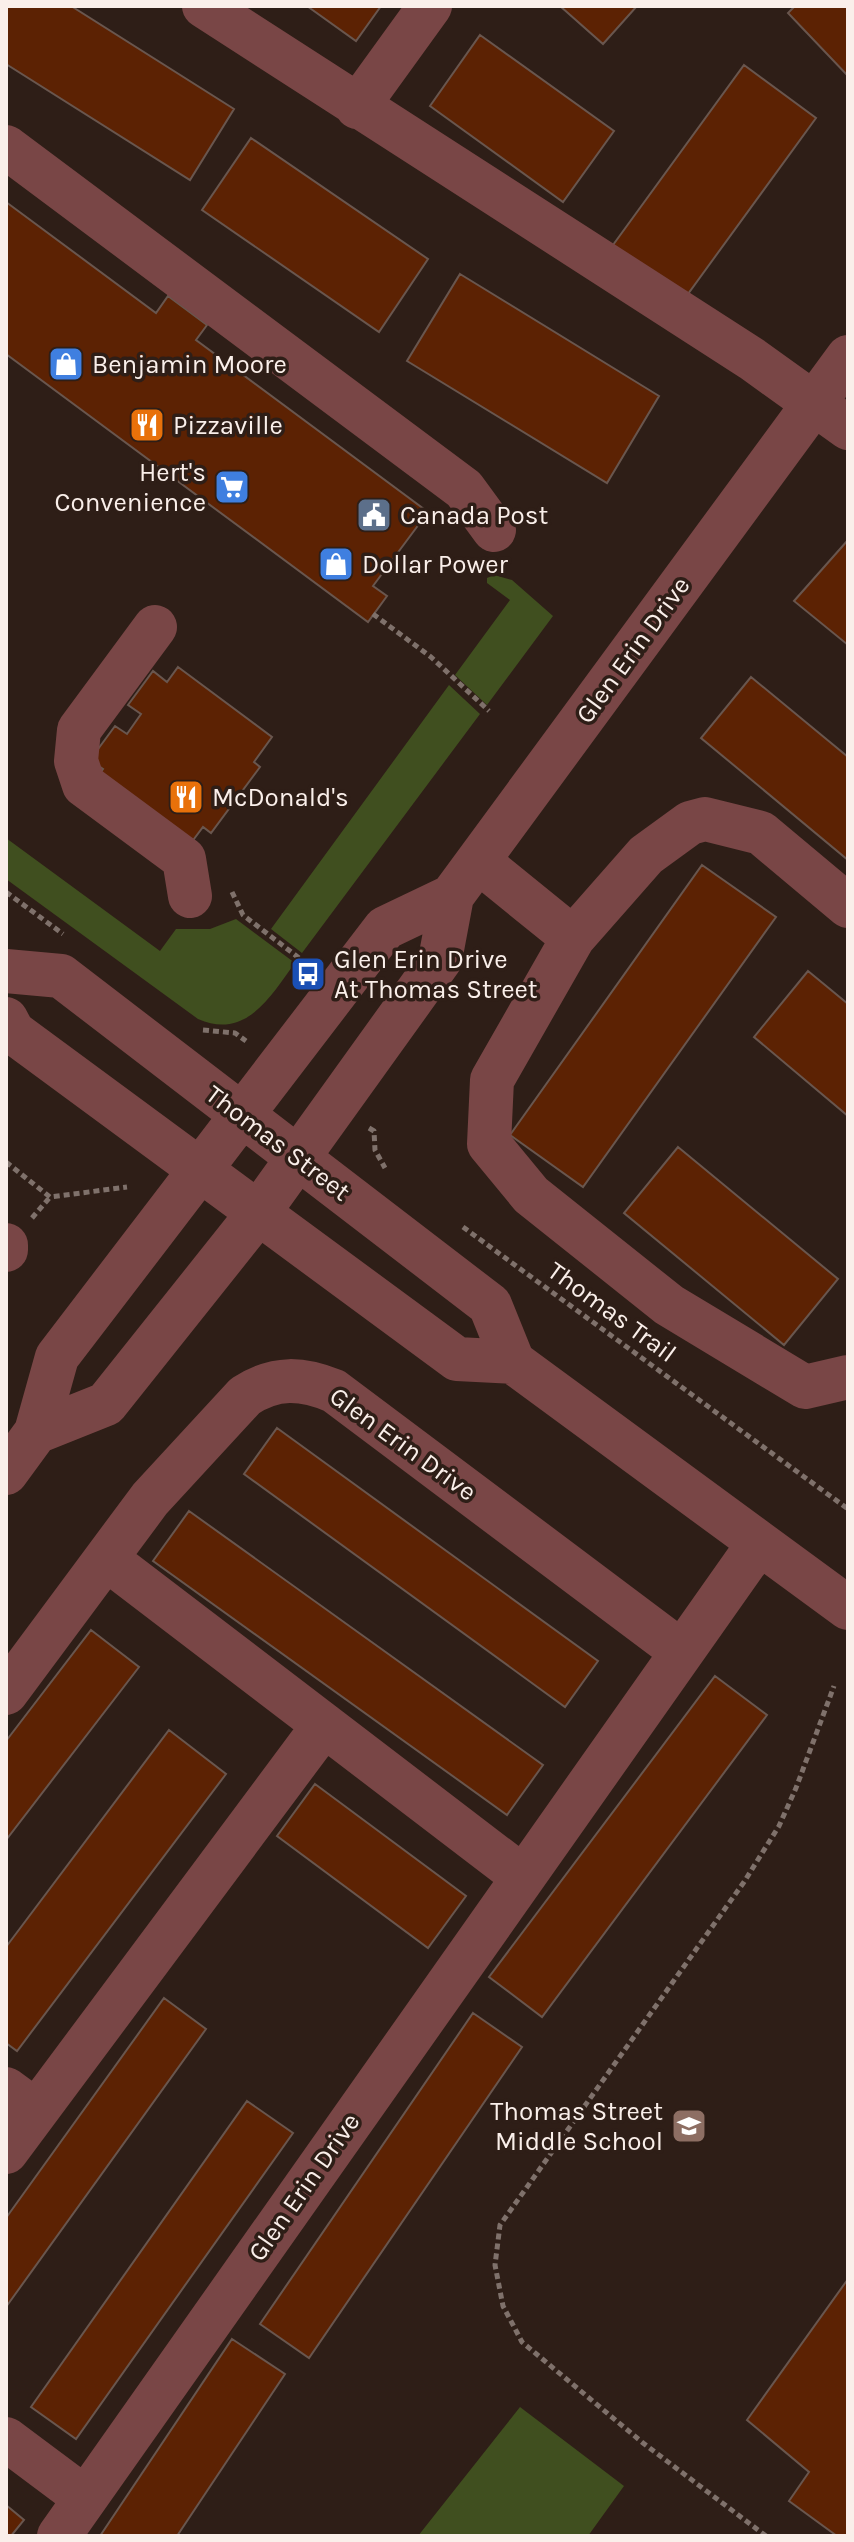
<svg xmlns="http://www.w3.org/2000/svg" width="854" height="2542" font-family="Karla,sans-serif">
<rect width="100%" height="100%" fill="#2e1e17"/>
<!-- green -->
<path fill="#404f1f" d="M494,575L512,580L553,616L487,705L455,675L510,600L487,583V578Z
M449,685L480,714L302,953L271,929Z
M6,838L160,951L176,929H210L236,919L295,963C270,997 246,1040 198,1019L6,879Z
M520,2407L624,2486L588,2536H418Z"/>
<!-- building -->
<path fill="#5c2203" stroke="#69564e" stroke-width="2" d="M7,6H71L234,109L190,180L6,64Z
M307,6H381L356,41Z
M560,6H637L603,44Z
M795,6H848V76L788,13Z
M480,35L614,131L563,202L430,106Z
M744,65L816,118L685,298L613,245Z
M251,138L428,259L379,332L202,210Z
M6,202L156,313L168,296L207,325L196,340L428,512L373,586L387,596L368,622L6,354Z
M460,274L659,396L607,483L407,361Z
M848,540V645L794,601Z
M178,667L272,737L254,762L260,767L211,833L203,827L188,847L93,783L103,769L90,760L115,726L127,734L141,714L128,705L153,671L167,682Z
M751,677L848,757V860L701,738Z
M702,865L776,917L583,1187L510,1135Z
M808,971L848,1004V1116L754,1037Z
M678,1147L838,1279L784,1345L624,1213Z
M277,1428L598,1661L565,1707L244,1474Z
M189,1511L543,1765L507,1815L153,1561Z
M91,1630L139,1667L6,1840V1741Z
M715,1676L767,1715L542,2017L489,1977Z
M169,1730L226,1774L17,2051L6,2043V1947Z
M315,1784L466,1896L428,1948L277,1836Z
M164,1998L206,2029L6,2307V2218Z
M473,2013L522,2047L309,2358L260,2324Z
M247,2101L293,2133L76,2439L31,2407Z
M848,2279V2536H837L789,2501L809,2472L747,2420Z
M232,2339L285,2374L177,2536H100Z
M6,2505L24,2520L11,2536H6Z"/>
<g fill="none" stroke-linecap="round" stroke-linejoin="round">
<!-- path -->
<path stroke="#7f716b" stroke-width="5" stroke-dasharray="6 4" stroke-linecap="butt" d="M373,614L431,657L489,711
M6,892L63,934
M232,892L243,915L303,961
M203,1030L235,1033L246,1041
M369,1128L374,1131L375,1150L385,1168
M6,1162L50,1197L127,1187
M32,1218L50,1197
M463,1227L848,1509
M766,2536L643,2443L522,2342L503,2306L495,2265L500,2225L744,1882L779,1826L796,1788L834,1686"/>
<!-- minor -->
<path stroke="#794646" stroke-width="44" d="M204,6L752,359L848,428
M357,107L430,6
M6,147L464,489L494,530
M155,627L79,730L76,761L84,785L184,859L190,896
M478,861L573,938L492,1080L489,1144L531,1195L669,1305L805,1387L848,1377
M573,938L646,855L690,823L705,819L761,833L848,906
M6,971L61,976L490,1305L513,1362L848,1608
M6,1019L13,1032L457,1359L513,1362
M6,1245V1250
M36,1432L106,1404L259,1212L440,960L452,896L848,357
M6,1473L36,1432L57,1357L385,928L452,896
M108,1560L523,1877
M6,1693L150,1499L245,1396C276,1376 302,1378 334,1391L682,1652
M6,2089L36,2111
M6,2152L324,1725
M6,2439L85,2498
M59,2536L759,1543"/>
</g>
<!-- icons -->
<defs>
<symbol id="shop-square" viewBox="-11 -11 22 22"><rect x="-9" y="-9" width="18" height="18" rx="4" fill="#3f7fe0" stroke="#2e1e17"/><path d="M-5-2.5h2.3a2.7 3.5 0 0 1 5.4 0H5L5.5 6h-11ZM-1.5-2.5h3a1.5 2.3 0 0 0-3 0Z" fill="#fff"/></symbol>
<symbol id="restaurant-square" viewBox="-11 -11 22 22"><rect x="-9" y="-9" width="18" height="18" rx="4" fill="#e8710a" stroke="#2e1e17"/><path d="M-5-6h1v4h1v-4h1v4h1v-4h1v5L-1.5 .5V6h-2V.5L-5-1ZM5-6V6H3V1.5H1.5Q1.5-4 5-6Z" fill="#fff"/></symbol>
<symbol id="supermarket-square" viewBox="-11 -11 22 22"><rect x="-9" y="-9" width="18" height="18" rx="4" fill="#3f7fe0" stroke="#2e1e17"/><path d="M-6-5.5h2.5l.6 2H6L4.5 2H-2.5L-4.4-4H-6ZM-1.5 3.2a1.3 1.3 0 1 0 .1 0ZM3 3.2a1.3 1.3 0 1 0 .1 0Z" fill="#fff"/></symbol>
<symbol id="civic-square" viewBox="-11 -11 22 22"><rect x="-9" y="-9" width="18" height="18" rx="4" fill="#5c6f8a" stroke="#2e1e17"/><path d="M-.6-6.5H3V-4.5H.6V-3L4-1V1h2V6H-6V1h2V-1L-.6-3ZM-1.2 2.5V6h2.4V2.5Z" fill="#fff"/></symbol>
<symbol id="bus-square" viewBox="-11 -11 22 22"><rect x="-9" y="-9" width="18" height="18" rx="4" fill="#1a4fb4" stroke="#2e1e17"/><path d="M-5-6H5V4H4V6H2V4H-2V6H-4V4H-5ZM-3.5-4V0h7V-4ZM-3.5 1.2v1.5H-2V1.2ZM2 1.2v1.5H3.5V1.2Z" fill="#fff"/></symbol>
<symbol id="school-square" viewBox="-11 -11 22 22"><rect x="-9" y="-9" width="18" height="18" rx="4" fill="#8d6e63" stroke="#2e1e17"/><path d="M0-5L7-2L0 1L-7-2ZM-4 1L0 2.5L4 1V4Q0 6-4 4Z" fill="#fff"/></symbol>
</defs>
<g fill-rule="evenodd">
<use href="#shop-square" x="46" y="344" width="40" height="40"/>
<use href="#restaurant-square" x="127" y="405" width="40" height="40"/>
<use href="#supermarket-square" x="212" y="467" width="40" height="40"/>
<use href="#civic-square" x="354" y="495" width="40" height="40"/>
<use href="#shop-square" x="316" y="544" width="40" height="40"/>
<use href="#restaurant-square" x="166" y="777" width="40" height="40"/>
<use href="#bus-square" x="288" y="954" width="40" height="40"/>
<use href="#school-square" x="669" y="2106" width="40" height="40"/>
</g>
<g text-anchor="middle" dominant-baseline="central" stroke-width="7" stroke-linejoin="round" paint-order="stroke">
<!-- poi labels -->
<g font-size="26" fill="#faefea" stroke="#2e1e17" text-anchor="start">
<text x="92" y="364">Benjamin Moore</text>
<text x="173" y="425">Pizzaville</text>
<text x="206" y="472" text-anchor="end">Hert's<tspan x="206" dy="30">Convenience</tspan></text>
<text x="400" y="515">Canada Post</text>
<text x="362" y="564">Dollar Power</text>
<text x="212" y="797">McDonald's</text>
<text x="334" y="959">Glen Erin Drive<tspan x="334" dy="30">At Thomas Street</tspan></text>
<text x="663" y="2111" text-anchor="end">Thomas Street<tspan x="663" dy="30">Middle School</tspan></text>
</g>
<!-- street labels -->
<g font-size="26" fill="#faefea" stroke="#2e1e17">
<text transform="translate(633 650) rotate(-54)">Glen Erin Drive</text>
<text transform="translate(278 1143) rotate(37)">Thomas Street</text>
<text transform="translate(612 1312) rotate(36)">Thomas Trail</text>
<text transform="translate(403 1444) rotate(36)">Glen Erin Drive</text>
<text transform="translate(304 2187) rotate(-55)">Glen Erin Drive</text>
</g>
</g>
<!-- border -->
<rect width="854" height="2542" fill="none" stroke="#faefea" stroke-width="16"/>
</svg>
